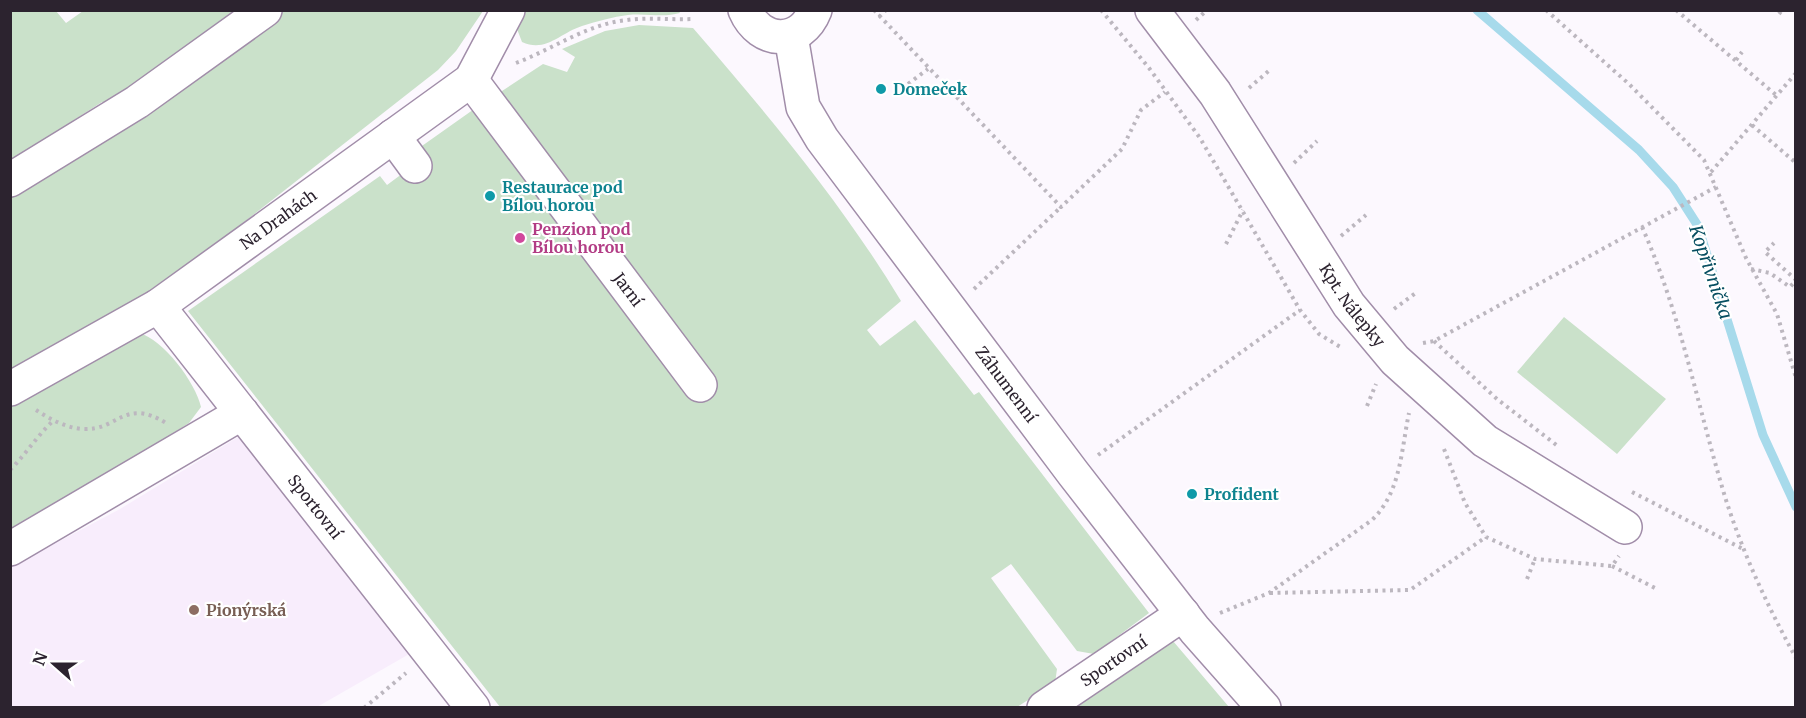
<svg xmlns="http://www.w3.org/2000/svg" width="1806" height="718" font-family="Merriweather,serif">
<rect width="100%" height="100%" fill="#fcf8fe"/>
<!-- built -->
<path fill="#f8edfc" d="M243,434L411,653L317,707L11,708V567L120,509Z"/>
<!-- green -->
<path fill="#cae1ca" d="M678,10L680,13C663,18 646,13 628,15C613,17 597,21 582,26C560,33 546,53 522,42L517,29L525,11Z
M11,11H56L66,23L83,11H248L110,103L102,102L74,120L72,128L11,166Z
M279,11H483L456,51L438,70L156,291L11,373V191Z
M639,25L693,28C768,115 842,203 901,301L867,330L880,346L915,320L974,395L979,392L1149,613L1094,654L1077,651L1011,564L991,578L1057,669L1055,683L1017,707H500L188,311L380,176L387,185L418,162L412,153L477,107L670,360L691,344L499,93L543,64L567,72L575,57L562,49L605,31Z
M1564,317L1666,399L1617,454L1517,372Z
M139,333C163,339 196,383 201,407L189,423L129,462L11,528L10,400Z
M1173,641L1229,707H1076Z"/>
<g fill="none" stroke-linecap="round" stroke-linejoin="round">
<!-- stream -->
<path stroke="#a7daeb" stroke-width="9" d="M1477,10L1639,150L1673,187L1698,226L1763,435L1796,507"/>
<defs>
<g id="minor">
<path id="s1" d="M1152,10L1215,93L1349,305L1395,360L1485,441L1625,527"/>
<path id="s2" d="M471,80L700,385"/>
<path d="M393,136L415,166"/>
<path d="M10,180L137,102L265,10"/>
<path id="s3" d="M158,306L473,708"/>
<path id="s4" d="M10,389L158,306L471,80L508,10"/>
<path d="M10,549L242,413"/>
<path id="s5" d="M1044,708L1183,614"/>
</g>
<g id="major">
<path d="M745,10C760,45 801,46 815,10"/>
<path id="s6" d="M791,36L803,107L822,139L1073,473L1195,630L1264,708"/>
</g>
</defs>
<!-- minor casing -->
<use href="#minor" stroke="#a18da9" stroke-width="36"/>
<!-- major casing -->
<use href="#major" stroke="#a18da9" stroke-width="36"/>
<!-- path -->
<path stroke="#bcb7bf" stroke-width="4" stroke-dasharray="3 4.5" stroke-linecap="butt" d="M874,10L1061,207L1122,149L1141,110L1165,92
M1101,10L1149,68L1200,138L1300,310L1319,334L1342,348
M1546,10L1629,84L1704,160L1746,258L1777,314L1796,378
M1676,10L1776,95
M1779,14L1782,10
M879,17L886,10
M1196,20L1207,10
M1736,60L1742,52
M516,63C553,49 587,24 627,20C649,17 671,20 692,19
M908,84L928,69
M1249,88L1271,69
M1752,125L1796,163
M1294,163L1317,141
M1711,172L1796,73
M1642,227C1681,314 1698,409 1726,500C1744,556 1768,607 1796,658
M1341,236L1366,215
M1226,244L1243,210
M1751,269L1770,273L1790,287L1796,280L1765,252L1774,243
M974,289L1061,207
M1394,309L1417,292
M1434,341L1497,399L1559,447
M1423,343L1434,341L1716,187
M1367,406L1376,384
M36,410C50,419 66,428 83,429C118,431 124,397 166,423
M1444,449L1465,503L1486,537L1535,559L1612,566L1619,556
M1098,455L1300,310
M10,470C26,454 37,436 53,421
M1632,492L1743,549
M1612,566L1655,588
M1527,579L1535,559
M1270,593L1410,590L1486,537
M1220,613L1269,593L1372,520C1401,492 1401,451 1409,413
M364,708L406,673"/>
<!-- minor -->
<use href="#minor" stroke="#fff" stroke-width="33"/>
<!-- major -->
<use href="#major" stroke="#fff" stroke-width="33"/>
</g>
<!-- markers -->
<g fill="#0f9aa8" stroke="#fff" stroke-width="2">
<circle cx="881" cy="89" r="6"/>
<circle cx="490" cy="196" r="6"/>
<circle cx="1192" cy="494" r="6"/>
</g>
<circle fill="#d1479c" stroke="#fff" stroke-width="2" cx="520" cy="238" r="6"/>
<circle fill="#8d6e63" stroke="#fff" stroke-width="2" cx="194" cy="610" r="6"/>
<g text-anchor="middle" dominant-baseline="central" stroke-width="4.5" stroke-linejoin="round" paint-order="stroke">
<!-- culture labels -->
<g font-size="16" font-weight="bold" fill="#0d838f" stroke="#fff" text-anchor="start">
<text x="893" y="89">Domeček</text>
<text x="502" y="187">Restaurace pod<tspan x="502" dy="18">Bílou horou</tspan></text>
<text x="1204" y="494">Profident</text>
</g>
<!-- street labels -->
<g font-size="16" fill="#2c232f" stroke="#fff">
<text stroke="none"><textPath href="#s4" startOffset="318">Na Drahách</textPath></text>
<text stroke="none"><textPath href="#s2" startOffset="262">Jarní</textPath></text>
<text stroke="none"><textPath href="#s1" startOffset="357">Kpt. Nálepky</textPath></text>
<text stroke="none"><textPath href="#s6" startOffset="416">Záhumenní</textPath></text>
<text stroke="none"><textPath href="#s3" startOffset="255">Sportovní</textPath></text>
<text stroke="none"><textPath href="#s5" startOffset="84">Sportovní</textPath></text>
</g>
<!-- hotel labels -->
<g font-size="16" font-weight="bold" fill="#b23c85" stroke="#fff" text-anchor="start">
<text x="532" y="229">Penzion pod<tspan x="532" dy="18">Bílou horou</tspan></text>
</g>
<!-- education labels -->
<g font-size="16" font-weight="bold" fill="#785e54" stroke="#fff" text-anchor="start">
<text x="206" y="610">Pionýrská</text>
</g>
<!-- water labels -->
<g font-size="18" font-style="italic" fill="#074f61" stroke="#fff">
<text transform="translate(1711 272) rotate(71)">Kopřivnička</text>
</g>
</g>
<!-- border -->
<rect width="1806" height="718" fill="none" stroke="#2c232f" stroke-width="24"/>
<!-- north arrow -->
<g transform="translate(54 664) rotate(291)" stroke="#ffffff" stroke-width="4.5" paint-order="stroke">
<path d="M0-4.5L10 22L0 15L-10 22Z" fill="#2c232f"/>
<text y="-9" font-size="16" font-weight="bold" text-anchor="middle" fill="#2c232f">N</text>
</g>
</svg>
